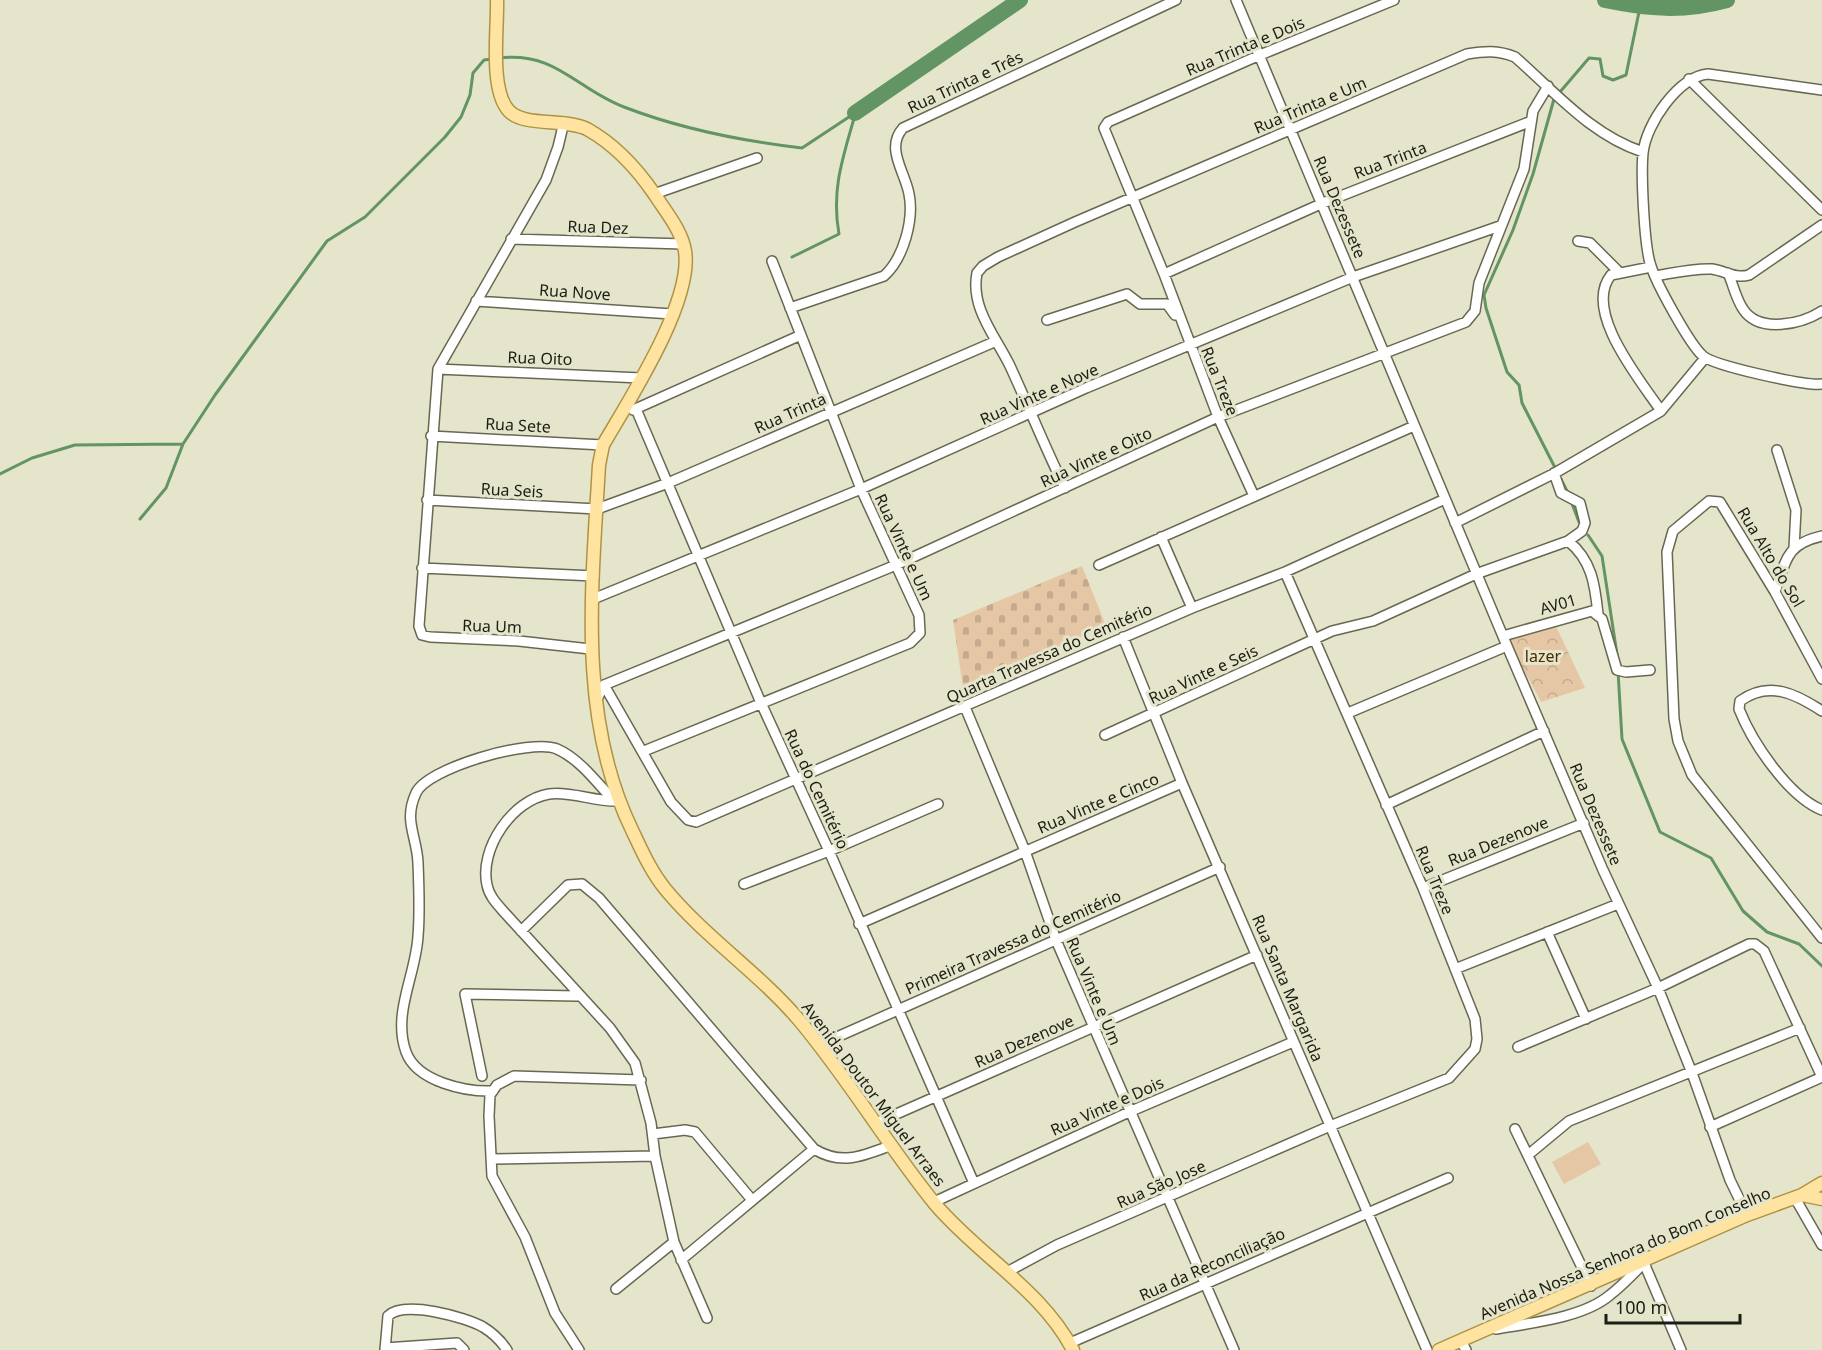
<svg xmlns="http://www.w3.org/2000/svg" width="1822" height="1350" font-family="'Noto Sans',sans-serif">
<defs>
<pattern id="cemetery-stones" width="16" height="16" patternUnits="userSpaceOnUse" patternTransform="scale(1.5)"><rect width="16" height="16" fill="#e6c7a5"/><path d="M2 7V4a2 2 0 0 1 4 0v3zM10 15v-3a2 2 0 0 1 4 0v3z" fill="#c5aa8d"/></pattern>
<pattern id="park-crowns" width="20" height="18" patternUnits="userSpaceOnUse" patternTransform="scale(1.5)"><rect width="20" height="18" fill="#e6c7a5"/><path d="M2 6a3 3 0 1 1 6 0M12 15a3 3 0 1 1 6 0" fill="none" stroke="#c5aa8d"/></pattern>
</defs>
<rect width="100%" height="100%" fill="#e5e5cc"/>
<!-- cemetery -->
<path fill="url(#cemetery-stones)" d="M1082,566L1106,626L963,688L953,620Z"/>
<!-- park -->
<path fill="url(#park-crowns)" d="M1555,624L1585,688L1541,702L1507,638Z"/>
<!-- garden -->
<path fill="#e6c7a5" d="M1588,1142L1601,1164L1564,1184L1552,1162Z"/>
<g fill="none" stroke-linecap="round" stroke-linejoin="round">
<!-- stream -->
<path stroke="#629464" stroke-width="3" d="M499,58C556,51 576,89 624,107C681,129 742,141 802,148L855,113
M792,257L839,234C831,190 843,157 855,115
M0,474L32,458L75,445L183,444
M1569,495L1522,403L1519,385L1507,372L1486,308L1484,295L1513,230L1533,174L1554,99L1589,58L1600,59L1603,76L1613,80L1626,75L1640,7
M1571,501L1579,522
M140,519L166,488L183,444L215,395L327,241L365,217L445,137L461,117L470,95L473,73L484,60L492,59
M1588,535L1602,556L1618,661
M1618,671L1622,739L1660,832L1711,858L1743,911L1767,932L1799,944L1822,966"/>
<!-- river -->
<path stroke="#629464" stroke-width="16" d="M1605,0C1648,9 1684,12 1727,0
M855,113L1020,0"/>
<defs>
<path id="minor" d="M1236,0L1507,646L1603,870L1658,988L1692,1073L1730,1180L1747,1215
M1689,79L1822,210
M1822,90L1708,74C1678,77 1646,124 1643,153C1641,174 1644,247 1651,266C1656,283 1690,345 1703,356C1715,366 1805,386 1822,384
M564,122L558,147L546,180L438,369L419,626L422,635L430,637L519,641L590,649
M654,194L757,158
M511,239L684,244
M1578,241L1590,243L1620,273
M1651,267L1611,275C1582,311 1641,381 1661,411
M1728,273C1733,284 1736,299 1743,309C1759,334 1802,324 1822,311
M1164,274L1323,203L1529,122
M1655,276C1673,273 1694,268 1712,269C1725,271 1736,279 1749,275L1822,225
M476,301L672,314
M790,308L884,276C904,258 914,219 909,194C905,172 885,148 903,128L1176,0
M1047,320L1127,294L1140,304H1167L1175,315
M438,369L641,378
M636,409L761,703L829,851L973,1181
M633,410L801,335
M431,436L603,445
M1777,450L1796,510L1794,548
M1554,473L1561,493L1580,503L1585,523L1582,531L1568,541
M1065,488C1045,448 1029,407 1010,366C996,337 970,308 977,273L983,266L998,257L1075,222L1467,54C1485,51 1498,50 1515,57C1555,92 1591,135 1643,152
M1254,496L1218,417L1164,274L1104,128L1108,122L1260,55L1394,0
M427,500L597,509L668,483L994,342
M1455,523L1555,473L1661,411L1705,358
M1161,537L1192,608
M1099,565L1414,426
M422,568L594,576
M1775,592C1786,560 1786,544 1822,536
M593,599L861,489L1086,388L1353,277L1500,226
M1503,636L1592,611L1602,619L1617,670L1626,672L1650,670
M1123,637L1182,783L1427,1350
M1822,679L1775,592L1723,507L1720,502L1709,501L1673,531L1667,552L1674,719L1678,741L1692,775L1822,938
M604,685L671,802L688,820L696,822L1192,608L1285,572L1445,499
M597,699L604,685L896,565L1218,417L1466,322L1475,311L1479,283L1524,169L1533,111L1548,86
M965,707L1025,851L1056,940L1234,1350
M1822,711C1796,694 1769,680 1740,701L1739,709C1752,742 1788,796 1822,810
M1348,713L1507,646
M1105,735L1332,631L1373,621L1476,574L1568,541C1592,560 1595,585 1598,614
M644,751L910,643L920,633L919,615L861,489L772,261
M618,801C595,802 571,791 549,794C512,800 479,849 487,885C489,896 497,904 504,912L610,1028L635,1063L651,1123L655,1156L674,1242L707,1318
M1386,805L1544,731
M744,884L829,851L938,804
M1423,888L1584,823
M859,924L1182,783
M521,931L568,885L582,884L599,898L814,1149C842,1166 863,1156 892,1145
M1547,932L1586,1019
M1455,969L1618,904
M819,1045L1220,867
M1518,1047L1658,988L1749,944H1755L1764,951L1822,1077
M482,1076L465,994L578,996
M493,1091C466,1092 417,1082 406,1052C392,1013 416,975 418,936C420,913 419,887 418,863C417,836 403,821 416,793C427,768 531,738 557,749C580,759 598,784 614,801
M876,1123L1257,955
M1710,1127L1822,1077
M1515,1129L1591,1286
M653,1134L685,1130L695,1132L752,1200
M1528,1155L1569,1121L1800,1028
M491,1159L655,1156
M1795,1198L1822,1245
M934,1202L1129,1112L1293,1042
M681,1260L814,1149
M1007,1272L1057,1245L1330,1126L1449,1078L1475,1049L1477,1039L1475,1019L1423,888L1285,572
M616,1289L674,1242
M1496,1329C1530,1323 1583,1318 1610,1295C1622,1286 1633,1274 1644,1263L1681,1350
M1461,1341L1466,1350
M1070,1343L1448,1178
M385,1348L457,1343L464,1350
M385,1350L388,1316C404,1300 465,1317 483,1327C493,1333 501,1341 507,1350
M579,1350L555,1313L525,1237L492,1176L489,1116L490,1095L497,1085L514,1076L641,1080"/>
<path id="major" d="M497,0C498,28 489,90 509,111C524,127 565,118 587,129C614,144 638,170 655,195C666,212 682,231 685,251C693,302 629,400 603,445L599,465C592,587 577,717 632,830C642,851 651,872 666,890C706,938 759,973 799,1020C848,1078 887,1145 935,1204C978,1255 1042,1290 1073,1350
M1802,1195L1822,1199
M1439,1350L1747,1215L1802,1195L1822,1183"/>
</defs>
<!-- minor casing -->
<use href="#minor" stroke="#686852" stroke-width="12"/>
<!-- major casing -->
<use href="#major" stroke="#af9345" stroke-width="15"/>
<!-- minor -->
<use href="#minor" stroke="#fff" stroke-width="9"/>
<!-- major -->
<use href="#major" stroke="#fee4a0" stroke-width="12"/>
</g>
<g text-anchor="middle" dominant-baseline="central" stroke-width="6" stroke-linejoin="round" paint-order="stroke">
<!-- street labels -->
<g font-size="16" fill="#1d1d14" stroke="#e5e5cc">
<text transform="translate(1245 46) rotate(-23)">Rua Trinta e Dois</text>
<text transform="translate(965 82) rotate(-25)">Rua Trinta e Três</text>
<text transform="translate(1310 105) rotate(-23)">Rua Trinta e Um</text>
<text transform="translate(1390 160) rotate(-21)">Rua Trinta</text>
<text transform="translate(1340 207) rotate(67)">Rua Dezessete</text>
<text transform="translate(598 227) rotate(2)">Rua Dez</text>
<text transform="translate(575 292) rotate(4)">Rua Nove</text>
<text transform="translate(540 358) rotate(2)">Rua Oito</text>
<text transform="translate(1220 381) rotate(68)">Rua Treze</text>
<text transform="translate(1039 394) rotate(-24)">Rua Vinte e Nove</text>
<text transform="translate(790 413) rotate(-24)">Rua Trinta</text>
<text transform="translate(518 425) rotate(3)">Rua Sete</text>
<text transform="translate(1096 457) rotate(-25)">Rua Vinte e Oito</text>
<text transform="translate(512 490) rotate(3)">Rua Seis</text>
<text transform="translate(904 547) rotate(65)">Rua Vinte e Um</text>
<text transform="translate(1771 557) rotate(59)">Rua Alto do Sol</text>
<text transform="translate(1558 604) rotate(-16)">AV01</text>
<text transform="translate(492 626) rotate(2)">Rua Um</text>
<text transform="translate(1049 653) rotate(-24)">Quarta Travessa do Cemitério</text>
<text transform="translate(1203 674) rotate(-25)">Rua Vinte e Seis</text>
<text transform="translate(817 789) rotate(65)">Rua do Cemitério</text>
<text transform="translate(1098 803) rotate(-23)">Rua Vinte e Cinco</text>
<text transform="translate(1596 814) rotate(67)">Rua Dezessete</text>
<text transform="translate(1498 841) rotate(-22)">Rua Dezenove</text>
<text transform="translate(1435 880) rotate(67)">Rua Treze</text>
<text transform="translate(1013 942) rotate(-24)">Primeira Travessa do Cemitério</text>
<text transform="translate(1288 988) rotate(67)">Rua Santa Margarida</text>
<text transform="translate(1094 991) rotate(67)">Rua Vinte e Um</text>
<text transform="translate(1024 1041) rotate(-24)">Rua Dezenove</text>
<text transform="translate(874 1094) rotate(53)">Avenida Doutor Miguel Arraes</text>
<text transform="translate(1107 1106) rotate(-24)">Rua Vinte e Dois</text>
<text transform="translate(1161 1184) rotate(-24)">Rua São Jose</text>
<text transform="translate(1625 1253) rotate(-23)">Avenida Nossa Senhora do Bom Conselho</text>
<text transform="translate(1212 1264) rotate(-24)">Rua da Reconciliação</text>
</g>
<!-- park labels -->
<g font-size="16" fill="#4b2c00" stroke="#e5e5cc">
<text x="1543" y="656">lazer</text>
</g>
</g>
<!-- scale -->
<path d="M1606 1314v9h134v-9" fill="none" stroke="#1d1d14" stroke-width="3"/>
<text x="1615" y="1314" font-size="18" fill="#1d1d14" stroke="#e5e5cc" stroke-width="4.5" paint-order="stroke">100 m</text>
</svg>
